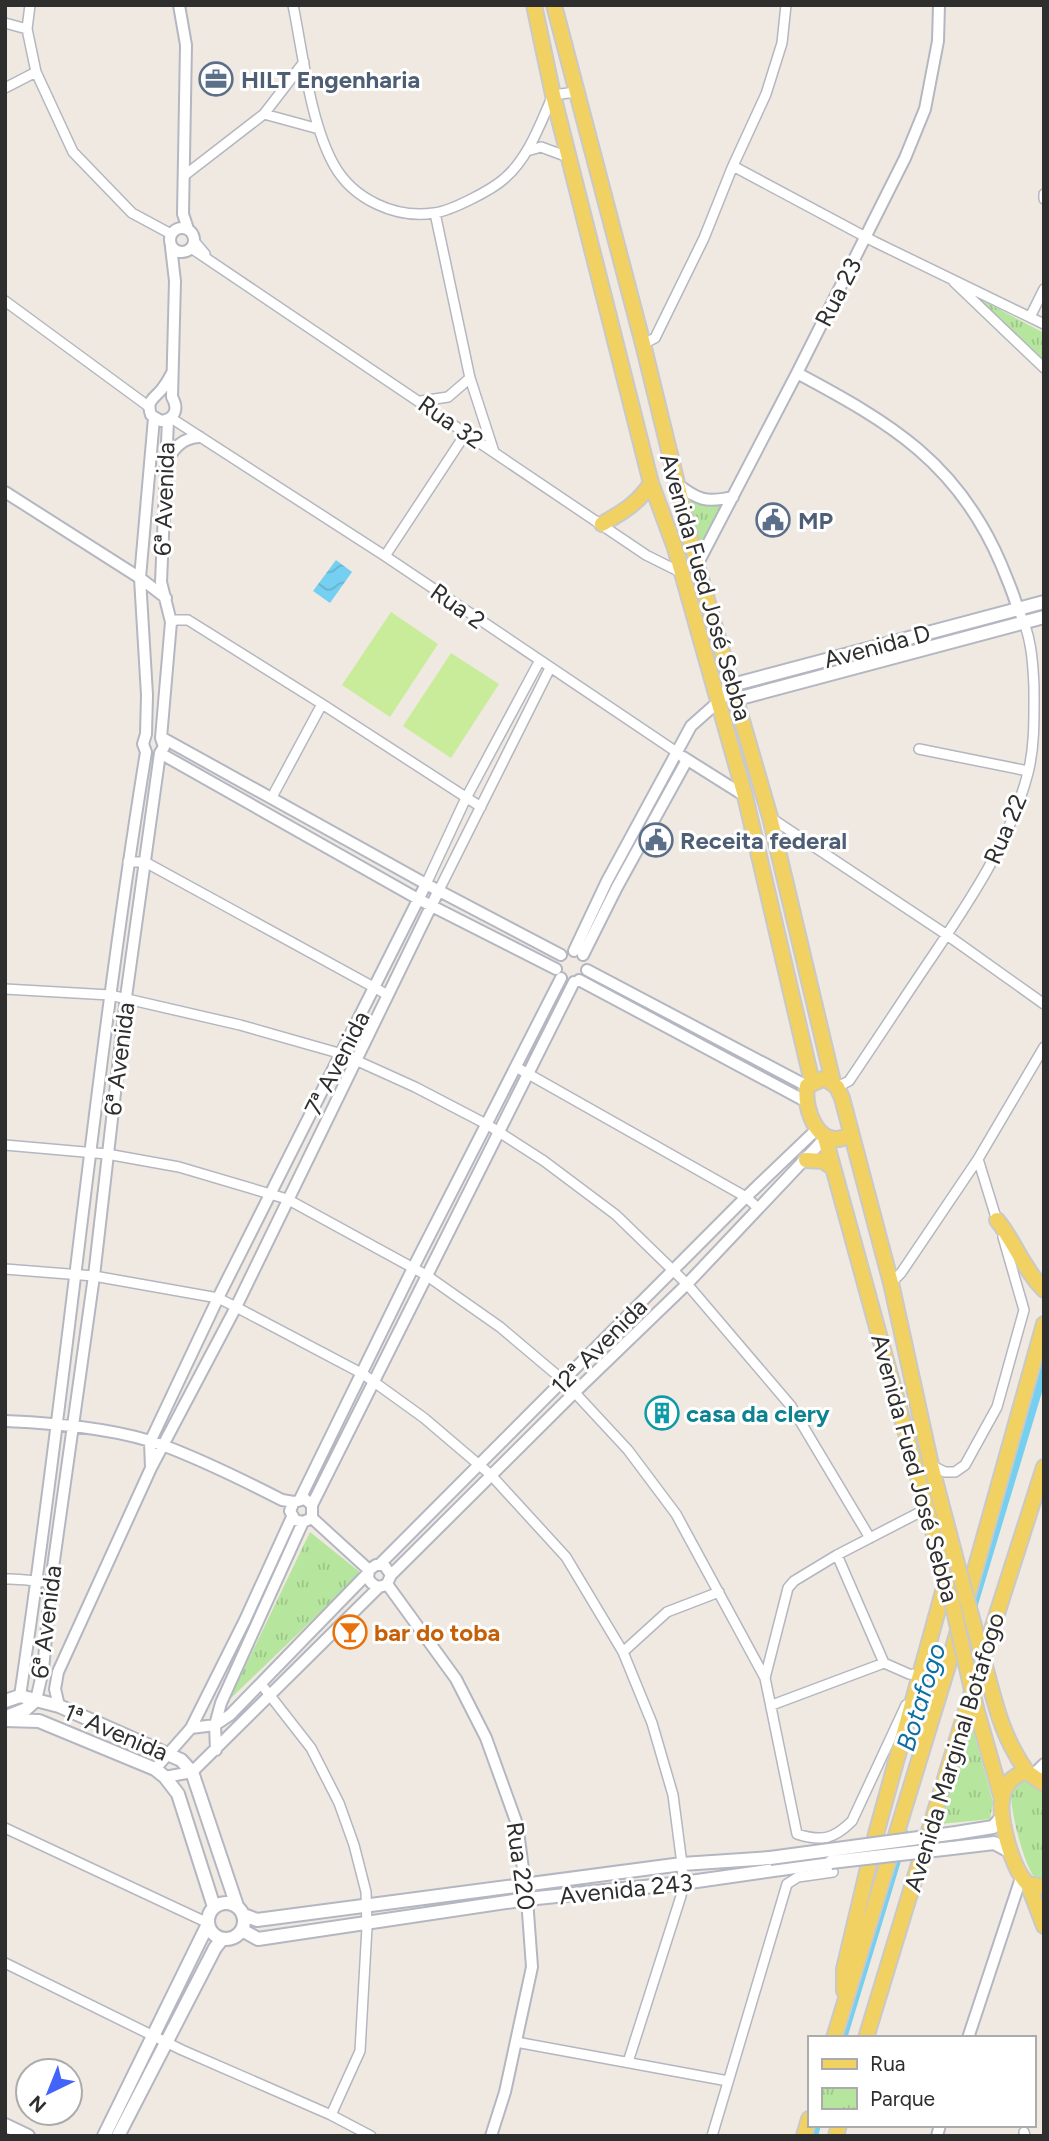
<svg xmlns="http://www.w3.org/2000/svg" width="1049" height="2141" font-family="Figtree,sans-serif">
<defs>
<pattern id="park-tufts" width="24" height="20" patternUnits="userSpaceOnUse" patternTransform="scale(1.75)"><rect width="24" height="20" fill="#b6e59e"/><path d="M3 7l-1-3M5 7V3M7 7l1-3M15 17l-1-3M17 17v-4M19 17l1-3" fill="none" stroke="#9dc588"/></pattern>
<pattern id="water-waves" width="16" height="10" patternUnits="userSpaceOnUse" patternTransform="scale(1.75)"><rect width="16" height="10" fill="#75cff0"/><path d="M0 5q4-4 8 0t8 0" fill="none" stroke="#66b2ce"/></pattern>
</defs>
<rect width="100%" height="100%" fill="#efe9e1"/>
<!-- park -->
<path fill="url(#park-tufts)" d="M978,298L1044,333V366Z
M684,498L726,506L700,554Z
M310,1532L361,1573L229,1700Z
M968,1711L993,1802L990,1819L931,1825Z
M1021,1778L1029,1779L1044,1795V1878L1034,1877C1023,1861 1012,1816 1011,1797C1010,1789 1015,1783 1021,1778Z"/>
<!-- pitch -->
<path fill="#c9ec9a" d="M391,612L438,644L390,717L342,685Z
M451,653L499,684L451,758L403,726Z"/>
<!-- water -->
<path fill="url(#water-waves)" d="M336,560L352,572L330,603L313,591Z"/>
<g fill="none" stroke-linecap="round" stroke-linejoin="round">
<!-- canal -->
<path stroke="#75cff0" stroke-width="10" d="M970,1614L1044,1368
M842,2038L904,1834
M813,2136L816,2125"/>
<defs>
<path id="minor" d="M30,5L27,29L36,72L73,152L132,213L171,234
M293,5C303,54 310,122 334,165C353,199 395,219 434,213C451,211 492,190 505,178C529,157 540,124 553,95L576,92
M5,23L27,29
M5,88L36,72
M264,114L319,129
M527,151L541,147L568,157
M733,166L875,242L1044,324
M185,175L264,114L304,62
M1044,194V199
M435,213L470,378L494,452
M194,241L205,254
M191,248L646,555L680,572
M954,282L1044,368
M5,301L148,406
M1030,317L1044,289
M643,344L655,338L704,238L732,168L766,94L782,43L786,5
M421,401L448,397L470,378
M171,418L385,556L678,753
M385,556L466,433
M171,622L176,620H188L322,704L481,807
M919,749L1028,771
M272,797L322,704
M771,818L947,935L1044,1004
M128,862H145L388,995
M426,884L466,798L539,662
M439,890L550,668
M5,989L110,995L240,1025L342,1054L415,1087L488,1125L544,1161L616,1215L687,1284L791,1406L870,1538
M516,1067L746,1197L758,1208
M837,1087L849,1081C877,1040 904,998 932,957C971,899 1010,841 1028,773C1035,745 1034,716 1034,687C1033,662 1031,632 1018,610
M5,1145L107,1154L179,1167L287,1199L426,1275L500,1327L564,1381L628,1450L676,1514L765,1678L797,1834C822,1842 834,1839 852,1821L906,1705
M978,1159L998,1224
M5,1269L94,1276L218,1298L236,1307L363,1374L424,1418L491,1475L566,1557L623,1652L652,1723L673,1795L682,1864L683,1883L681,1896L628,2062
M891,1283L901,1273L978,1159L1044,1047
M931,1465L945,1472H955L965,1465L997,1407L1024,1310L1003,1237
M837,1555L884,1663
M5,1579C22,1578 35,1582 51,1582
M623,1652L667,1612L719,1592
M884,1663L909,1674L920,1675L918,1680
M765,1678L788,1588L794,1581L837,1555L926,1509
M261,1684L311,1748L339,1803L354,1845L366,1892L367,1927L360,2051L331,2115
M772,1705L884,1663
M5,1828L208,1923
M5,1963L182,2050L331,2115L371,2136
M516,2042L728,2081
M1024,2132L1025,2136
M712,2136L787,1884L798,1877L833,1872"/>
<path id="tertiary" d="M179,5L186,45L183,214L188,229
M170 240a12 12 0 1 1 24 0a12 12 0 1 1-24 0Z
M171,247L175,281L172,397C179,409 175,419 161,421L151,415C146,400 154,399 162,389C166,384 169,379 172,373
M797,373C891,423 958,463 1001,564C1007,579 1014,594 1018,610
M167,460C175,447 183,438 199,437
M676,483C698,500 705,503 733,497
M5,492L140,578L166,598
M697,565L797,373L905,158L925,109L938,41L939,5
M161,737L426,884L561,955
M160,753L418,899L556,969
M683,757L745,796
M574,951L607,881L691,726L718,702
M583,955L617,887L687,760
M587,970L807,1086
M579,980L807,1102
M5,1421C53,1423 120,1429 165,1446C204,1461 245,1481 282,1500L294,1502L305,1499L312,1505V1518L303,1522L295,1520L290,1511L294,1502
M151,1468L150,1442L218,1298L426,884
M300,1499L413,1268L561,978
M312,1505L574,982
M312,1518L369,1570
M380,1564L746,1197L817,1129
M391,1575L384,1565H376L369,1570L368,1578C372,1586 379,1589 387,1584L391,1575L575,1392L687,1284L825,1138
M387,1584L456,1679L486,1738L517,1824L527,1899L532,1967L505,2092L491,2136
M20,1696C67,1382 95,1065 146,752L143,744L146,734L147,695L140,578L154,418
M36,1700L43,1670L51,1582L94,1276L126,997L160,753L164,747L161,738L171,622L161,582L168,420
M59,1706L55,1689L58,1672L151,1468L236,1307L439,890
M191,1728L215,1725L230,1715L368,1573
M216,1750L215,1725L221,1703L303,1522
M155,1769L191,1728L245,1620L292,1517
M1033,1775L1044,1764
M165,1777L192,1772L379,1587
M968,2038L1021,1878
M937,2136L940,2125"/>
<path id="secondary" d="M737,699L1044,617
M718,702L732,685L1044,602
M5,1701L20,1696L59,1706L181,1760L192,1772L237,1906
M6,1717L26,1709L36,1700
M5,1720L39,1721L155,1769L165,1777L178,1794L214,1907
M956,1833L993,1827L1003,1816
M952,1848L994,1843L1011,1852
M208 1921a18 18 0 1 1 36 0a18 18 0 1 1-36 0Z
M244,1915L257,1920L682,1864L770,1858
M242,1930L258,1939L527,1899L683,1883L831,1862
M5,2125L28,2136
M104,2136L208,1924
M118,2136L215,1948L222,1939"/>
<path id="primary" d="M534,5L553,95L651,483L675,548L745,796L812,1082
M554,5L643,344L697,565L770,817L833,1082
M602,524C621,513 639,503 651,483
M850,1132L847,1136C819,1151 803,1109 807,1086L825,1078L837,1087L842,1098L891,1283L931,1465L956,1560
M825,1138L951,1597
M806,1160L823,1161L833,1168
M997,1220C1015,1242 1024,1270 1044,1290
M985,1666C996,1707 1002,1736 1027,1772
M976,1708L1002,1799
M1044,1784L1027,1772C1013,1775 1004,1784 1002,1799C999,1819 1012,1870 1028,1884L1044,1887
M1028,1884L1044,1926
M844,1991V1969L876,1834L946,1581
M834,2038L950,1659L1044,1324
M866,2038L962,1723L1044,1467
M804,2136L809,2119
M836,2136L839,2125"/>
</defs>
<!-- minor casing -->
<use href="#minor" stroke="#b4b7c1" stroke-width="12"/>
<!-- tertiary casing -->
<use href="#tertiary" stroke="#b4b7c1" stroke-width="14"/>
<!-- secondary casing -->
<use href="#secondary" stroke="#b4b7c1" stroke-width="16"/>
<!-- primary casing -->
<use href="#primary" stroke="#c9c9c9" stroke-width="18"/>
<!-- minor -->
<use href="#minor" stroke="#fff" stroke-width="9"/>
<!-- tertiary -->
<use href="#tertiary" stroke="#fff" stroke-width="10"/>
<!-- secondary -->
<use href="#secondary" stroke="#fff" stroke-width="12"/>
<!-- primary -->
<use href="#primary" stroke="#f2d163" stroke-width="14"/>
<defs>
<path id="secondary-bridge" d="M770,1858L956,1833
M831,1862L952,1848"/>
<path id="primary-bridge" d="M956,1560L985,1666
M951,1597L976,1708"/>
</defs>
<!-- secondary-bridge casing -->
<use href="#secondary-bridge" stroke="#b4b7c1" stroke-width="16" stroke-linecap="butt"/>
<!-- primary-bridge casing -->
<use href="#primary-bridge" stroke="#c9c9c9" stroke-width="18" stroke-linecap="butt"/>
<!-- secondary-bridge -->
<use href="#secondary-bridge" stroke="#fff" stroke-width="12"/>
<!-- primary-bridge -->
<use href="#primary-bridge" stroke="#f2d163" stroke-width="14"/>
</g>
<!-- icons -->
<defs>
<symbol id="office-ring" viewBox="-11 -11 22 22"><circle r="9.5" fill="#fff" stroke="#5c6f8a" stroke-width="1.5"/><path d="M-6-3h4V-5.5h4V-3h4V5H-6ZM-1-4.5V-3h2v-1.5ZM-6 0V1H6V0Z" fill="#5c6f8a"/></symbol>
<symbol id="civic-ring" viewBox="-11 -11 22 22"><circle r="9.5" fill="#fff" stroke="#5c6f8a" stroke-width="1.5"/><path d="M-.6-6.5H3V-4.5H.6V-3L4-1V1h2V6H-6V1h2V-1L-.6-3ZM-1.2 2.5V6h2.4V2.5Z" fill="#5c6f8a"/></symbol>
<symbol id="building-ring" viewBox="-11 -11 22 22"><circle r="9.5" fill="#fff" stroke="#0f9aa8" stroke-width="1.5"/><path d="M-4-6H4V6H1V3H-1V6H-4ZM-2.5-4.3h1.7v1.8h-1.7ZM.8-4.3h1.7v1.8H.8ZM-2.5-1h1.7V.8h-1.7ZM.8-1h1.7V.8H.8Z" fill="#0f9aa8"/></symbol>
<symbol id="bar-ring" viewBox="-11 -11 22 22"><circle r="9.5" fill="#fff" stroke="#e8710a" stroke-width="1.5"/><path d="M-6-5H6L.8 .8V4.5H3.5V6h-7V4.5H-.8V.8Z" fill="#e8710a"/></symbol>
</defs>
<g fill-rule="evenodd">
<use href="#office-ring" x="197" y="60" width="38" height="38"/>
<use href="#civic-ring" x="754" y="501" width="38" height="38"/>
<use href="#civic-ring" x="637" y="821" width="38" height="38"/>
<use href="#building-ring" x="643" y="1394" width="38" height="38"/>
<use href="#bar-ring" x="331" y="1613" width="38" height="38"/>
</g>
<g text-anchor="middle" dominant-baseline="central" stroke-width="6" stroke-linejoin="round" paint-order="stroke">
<!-- service labels -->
<g font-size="24" font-weight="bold" fill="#4e5e75" stroke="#fff" text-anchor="start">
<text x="241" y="79">HILT Engenharia</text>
<text x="798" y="520">MP</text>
<text x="680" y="840">Receita federal</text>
</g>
<!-- street labels -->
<g font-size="24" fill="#2e2e2e" stroke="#fff">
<text transform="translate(838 292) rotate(-63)">Rua 23</text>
<text transform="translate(451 422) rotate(35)">Rua 32</text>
<text transform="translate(164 499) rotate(-88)">6ª Avenida</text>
<text transform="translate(706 587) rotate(74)">Avenida Fued José Sebba</text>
<text transform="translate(458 606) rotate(35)">Rua 2</text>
<text transform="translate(877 646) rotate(-15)">Avenida D</text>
<text transform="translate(1005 829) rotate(-67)">Rua 22</text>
<text transform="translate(119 1059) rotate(-83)">6ª Avenida</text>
<text transform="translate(337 1063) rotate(-63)">7ª Avenida</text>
<text transform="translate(599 1346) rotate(-45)">12ª Avenida</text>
<text transform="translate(915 1468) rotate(75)">Avenida Fued José Sebba</text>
<text transform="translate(46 1622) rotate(-83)">6ª Avenida</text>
<text transform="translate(116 1732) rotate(23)">1ª Avenida</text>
<text transform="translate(954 1752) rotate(-73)">Avenida Marginal Botafogo</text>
<text transform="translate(521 1866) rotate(82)">Rua 220</text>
<text transform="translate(626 1889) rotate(-6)">Avenida 243</text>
</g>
<!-- culture labels -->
<g font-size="24" font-weight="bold" fill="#0d838f" stroke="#fff" text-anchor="start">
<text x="686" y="1413">casa da clery</text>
</g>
<!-- food labels -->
<g font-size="24" font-weight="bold" fill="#c56008" stroke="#fff" text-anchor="start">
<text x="374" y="1632">bar do toba</text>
</g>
<!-- water labels -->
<g font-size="26" font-style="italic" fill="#0d6fa3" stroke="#fff">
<text transform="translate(921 1697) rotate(-73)">Botafogo</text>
</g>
</g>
<!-- border -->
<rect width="1049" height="2141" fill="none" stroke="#2e2e2e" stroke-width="14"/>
<!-- legend -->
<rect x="808" y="2036" width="228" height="91" fill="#ffffff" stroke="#ababab" stroke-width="2"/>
<rect x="822" y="2059" width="35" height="10" fill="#f2d163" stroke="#ababab" stroke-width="2"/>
<text x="870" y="2071" font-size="21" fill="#2e2e2e">Rua</text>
<rect x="822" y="2088" width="35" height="21" fill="url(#park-tufts)" stroke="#ababab" stroke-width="2"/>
<text x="870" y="2106" font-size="21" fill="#2e2e2e">Parque</text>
<!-- north arrow -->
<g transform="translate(49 2092) rotate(223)"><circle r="33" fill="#ffffff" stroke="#ababab" stroke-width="2"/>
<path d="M0-5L12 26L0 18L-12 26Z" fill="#4264fb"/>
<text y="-10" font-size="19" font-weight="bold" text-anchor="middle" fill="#2e2e2e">N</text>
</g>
</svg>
